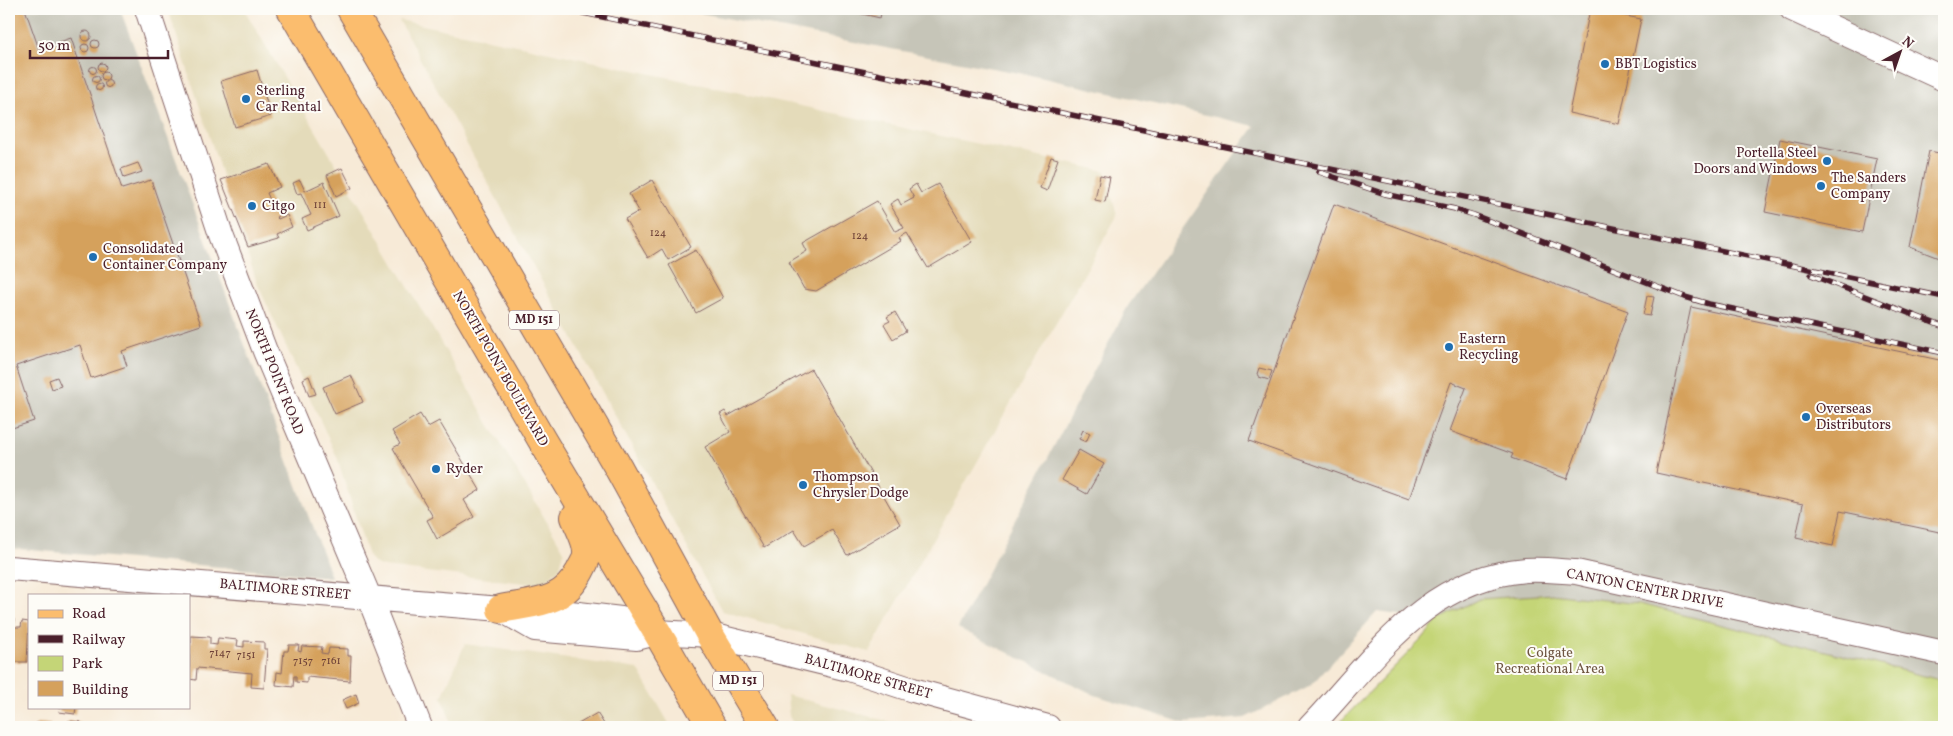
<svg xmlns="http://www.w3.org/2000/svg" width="1953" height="736" font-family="Vollkorn,serif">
<rect width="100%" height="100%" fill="#fdfcf7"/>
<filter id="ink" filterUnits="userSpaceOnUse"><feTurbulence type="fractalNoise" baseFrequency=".02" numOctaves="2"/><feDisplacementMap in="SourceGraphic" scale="10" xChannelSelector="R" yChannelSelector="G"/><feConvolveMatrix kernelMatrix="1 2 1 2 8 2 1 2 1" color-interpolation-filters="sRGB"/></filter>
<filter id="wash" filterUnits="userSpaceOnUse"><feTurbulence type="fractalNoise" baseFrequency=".0096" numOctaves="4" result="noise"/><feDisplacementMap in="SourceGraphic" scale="20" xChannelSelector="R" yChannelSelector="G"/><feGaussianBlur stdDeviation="1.12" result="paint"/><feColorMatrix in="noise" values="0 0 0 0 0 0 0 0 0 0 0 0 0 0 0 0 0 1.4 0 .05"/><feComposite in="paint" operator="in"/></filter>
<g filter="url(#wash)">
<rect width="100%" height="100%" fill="#f7ead7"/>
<!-- built -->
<path fill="#e4dbba" d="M168,9H244L564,551L560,567L542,585L384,567L375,564L368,556L337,457L257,283Z
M399,20L1105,171L1117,216L869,652L722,611Z
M465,644L638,669L671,727H453L442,697Z
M787,695L910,727H795L789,716Z"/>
<!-- industrial -->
<path fill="#c6c5b8" d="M9,9H120L331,577L9,548Z
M679,9H1944V681L1640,604L1552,594L1479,599L1438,620L1377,612L1311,685L1245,718L1184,723L1095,695L958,628L1128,306L1255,126L1035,76Z"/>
<!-- green -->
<path fill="#c4d577" stroke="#877a51" d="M1552,594L1640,604L1944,681V727H1335L1422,639L1438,620L1479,599Z"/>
<g id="blocks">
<!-- building -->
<path fill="#d5a15c" d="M9,9H25L39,49L71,38L122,189L151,180L201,325L122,351L127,366L91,378L80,345L16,366L34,421L9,429Z
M841,9H882L880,18Z
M1590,9L1641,19L1619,124L1569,113Z
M81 36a5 5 0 1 1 10 0a5 5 0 1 1-10 0Z
M91 44a4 4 0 1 1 8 0a4 4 0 1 1-8 0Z
M81 48a4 4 0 1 1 8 0a4 4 0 1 1-8 0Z
M98 67a4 4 0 1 1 8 0a4 4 0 1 1-8 0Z
M89.5 70a3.5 3.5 0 1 1 7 0a3.5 3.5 0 1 1-7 0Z
M257,70L271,116L235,127L221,81Z
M101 76a4 4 0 1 1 8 0a4 4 0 1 1-8 0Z
M92.5 79a3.5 3.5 0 1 1 7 0a3.5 3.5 0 1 1-7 0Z
M104.5 84a3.5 3.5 0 1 1 7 0a3.5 3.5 0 1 1-7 0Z
M95.5 87a3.5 3.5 0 1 1 7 0a3.5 3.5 0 1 1-7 0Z
M1780,139L1877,159L1862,232L1765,212Z
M1929,151L1944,154V260L1910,247Z
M1051,157L1058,159L1047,191L1040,188Z
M138,163L142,172L124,178L121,169Z
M269,164L280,187L267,193L273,207L278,205L282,214L276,217L278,219L287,215L292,227L277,234L279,238L248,247L221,180Z
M342,168L352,188L336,196L327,175Z
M1100,175L1110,177L1105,202L1095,200Z
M300,180L305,191L324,182L339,216L307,230L302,219L311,215L301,193L297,194L293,183Z
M652,180L691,247L668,260L662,249L648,258L625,219L639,211L629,194Z
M916,184L921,193L938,184L972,242L928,268L907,233L899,238L901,241L816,291L804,289L789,262L807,251L803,243L877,201L895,232L904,228L890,204L898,199L901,205L914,198L909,189Z
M1334,204L1628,311L1567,479L1511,458L1513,454L1450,431L1466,388L1451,382L1409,499L1249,441Z
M696,250L723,298L696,313L669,265Z
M1647,296L1654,297L1650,316L1643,315Z
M1691,307L1944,361V533L1840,511L1833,546L1796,538L1803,504L1656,473Z
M895,312L906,331L893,339L884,324L890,321L887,317Z
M1259,368L1272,371L1269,380L1259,377V375L1257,374Z
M811,369L900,524L847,555L832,530L804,546L794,530L764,548L705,447L730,432L720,414L725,411L728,416Z
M351,375L363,402L335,414L323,387Z
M309,376L316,394L309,396L303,379Z
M57,377L61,386L52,389L49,380Z
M420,414L428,427L439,421L480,490L464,500L474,517L437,539L427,520L433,517L393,448L400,444L392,431Z
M1083,430L1090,433L1086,442L1079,439Z
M1079,450L1104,464L1087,494L1062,480Z
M9,620H15L14,627H21L22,621L29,622L27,662H9Z
M191,636L210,637V644L217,645L218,638L238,640L237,646L244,647V641L264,642V649H267L264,688L251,687L252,673L197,668L196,680L189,679V642L191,643Z
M289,645H299L298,651L301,652L302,646L322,647L321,653L328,654L329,648L348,649V656H351L350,681L307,677V683L296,682V676H294L293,687L276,685L277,672L282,673L284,651H288Z
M356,694L359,703L346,709L342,700Z
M60,707H76L75,714L59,712Z
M597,713L606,727H575V726Z
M68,721L81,722L80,727H67Z
M949,722L961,727H948Z
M36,723L50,724V727H36Z"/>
</g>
</g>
<g filter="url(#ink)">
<use href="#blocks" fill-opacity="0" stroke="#876667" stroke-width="1"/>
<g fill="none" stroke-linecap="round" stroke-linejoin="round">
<defs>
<path id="minor" d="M147,9L221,235L265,351L369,597L420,727
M1792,9L1944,79
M9,568L501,609H536L621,619L657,632L710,635L849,669L913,690L1048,727
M502,610L535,629L637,638L652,634
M1310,727C1374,660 1424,578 1526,570C1542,569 1559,571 1576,572L1944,653"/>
<path id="major" d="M291,9L543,442L657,632L712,727
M351,9L618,467L710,635L765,727
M501,609C534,602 562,605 580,571C582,567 587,559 587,554C588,542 579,528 575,517"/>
</defs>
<!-- minor casing -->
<use href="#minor" stroke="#876667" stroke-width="26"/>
<!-- major casing -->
<use href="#major" stroke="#876667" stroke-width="30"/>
<!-- minor -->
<use href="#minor" stroke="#fff" stroke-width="24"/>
<!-- major -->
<use href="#major" stroke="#fbbd6e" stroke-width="28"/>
<defs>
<path id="rail" d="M564,9L1944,297
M1319,172L1385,194L1455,209L1474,215L1685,297L1709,304L1944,353
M1811,275L1944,327"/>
</defs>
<!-- rail casing -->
<use href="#rail" stroke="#4a1f2b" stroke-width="5.5"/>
<!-- rail -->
<use href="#rail" stroke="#fdfcf7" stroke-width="4" stroke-dasharray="11" stroke-linecap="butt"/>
</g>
</g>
<!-- markers -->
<g fill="#1f6fb2" stroke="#fdfcf7" stroke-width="2">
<circle cx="1605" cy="64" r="5"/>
<circle cx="246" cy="99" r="5"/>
<circle cx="1827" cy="161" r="5"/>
<circle cx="1821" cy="186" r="5"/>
<circle cx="252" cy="206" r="5"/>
<circle cx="93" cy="257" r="5"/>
<circle cx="1449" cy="347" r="5"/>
<circle cx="1806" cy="417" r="5"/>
<circle cx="436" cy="469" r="5"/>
<circle cx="803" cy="485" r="5"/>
</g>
<g text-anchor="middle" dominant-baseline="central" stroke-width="4" stroke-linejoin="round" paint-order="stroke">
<!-- number labels -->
<g font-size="11" fill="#6d4037">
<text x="320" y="205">111</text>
<text x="658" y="233">124</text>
<text x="860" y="236">124</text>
<text x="220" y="653">7147</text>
<text x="246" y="655">7151</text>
<text x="303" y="661">7157</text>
<text x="331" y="661">7161</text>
</g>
<!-- shield labels -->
<g fill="#fdfcf7" stroke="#806168" stroke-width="1">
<rect x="509" y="310.5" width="50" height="19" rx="4"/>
<rect x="713" y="671.5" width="50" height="19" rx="4"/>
</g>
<g font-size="12" font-weight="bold" fill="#4a1f2b">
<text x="534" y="320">MD 151</text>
<text x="738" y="681">MD 151</text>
</g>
<!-- poi labels -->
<g font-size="14" fill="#4a1f2b" stroke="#fdfcf7" text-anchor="start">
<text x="1615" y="64">BBT Logistics</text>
<text x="256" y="91">Sterling<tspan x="256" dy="16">Car Rental</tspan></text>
<text x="1817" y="153" text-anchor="end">Portella Steel<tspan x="1817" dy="16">Doors and Windows</tspan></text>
<text x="1831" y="178">The Sanders<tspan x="1831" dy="16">Company</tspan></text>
<text x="262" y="206">Citgo</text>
<text x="103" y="249">Consolidated<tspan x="103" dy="16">Container Company</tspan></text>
<text x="1459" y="339">Eastern<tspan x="1459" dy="16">Recycling</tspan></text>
<text x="1816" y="409">Overseas<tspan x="1816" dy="16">Distributors</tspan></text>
<text x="446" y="469">Ryder</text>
<text x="813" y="477">Thompson<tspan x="813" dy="16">Chrysler Dodge</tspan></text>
</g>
<!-- street labels -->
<g font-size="14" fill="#4a1f2b" stroke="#fdfcf7">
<text transform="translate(500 369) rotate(60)">NORTH POINT BOULEVARD</text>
<text transform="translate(274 372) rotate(68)">NORTH POINT ROAD</text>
<text transform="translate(1645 589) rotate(11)">CANTON CENTER DRIVE</text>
<text transform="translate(285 590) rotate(5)">BALTIMORE STREET</text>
<text transform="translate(868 677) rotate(16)">BALTIMORE STREET</text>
</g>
<!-- park labels -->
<g font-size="14" fill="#6f5642" stroke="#fdfcf7">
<text x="1550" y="653">Colgate<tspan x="1550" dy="16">Recreational Area</tspan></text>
</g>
</g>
<!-- margin -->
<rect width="1953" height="736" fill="none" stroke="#fdfcf7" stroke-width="30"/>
<!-- legend -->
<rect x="28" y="594" width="162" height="115" fill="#fdfcf7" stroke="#b5a4a5"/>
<rect x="38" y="610" width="25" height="8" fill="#fbbd6e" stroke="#b5a4a5"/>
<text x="72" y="618" font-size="15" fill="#4a1f2b">Road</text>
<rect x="38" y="635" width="25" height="8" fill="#4a1f2b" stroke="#b5a4a5"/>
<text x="72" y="644" font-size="15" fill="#4a1f2b">Railway</text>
<rect x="38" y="656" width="25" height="15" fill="#c4d577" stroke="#b5a4a5"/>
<text x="72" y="668" font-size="15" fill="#4a1f2b">Park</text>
<rect x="38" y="681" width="25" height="15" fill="#d5a15c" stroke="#b5a4a5"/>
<text x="72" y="694" font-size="15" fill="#4a1f2b">Building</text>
<!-- north arrow -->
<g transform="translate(1900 52) rotate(40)" stroke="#fdfcf7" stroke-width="4" paint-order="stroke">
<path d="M0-4L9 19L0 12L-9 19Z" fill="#4a1f2b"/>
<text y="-8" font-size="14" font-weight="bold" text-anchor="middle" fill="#4a1f2b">N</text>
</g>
<!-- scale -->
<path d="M30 50v8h138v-8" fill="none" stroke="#4a1f2b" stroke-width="2.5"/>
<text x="38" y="50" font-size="15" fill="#4a1f2b" stroke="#fdfcf7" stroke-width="4" paint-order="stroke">50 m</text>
</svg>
